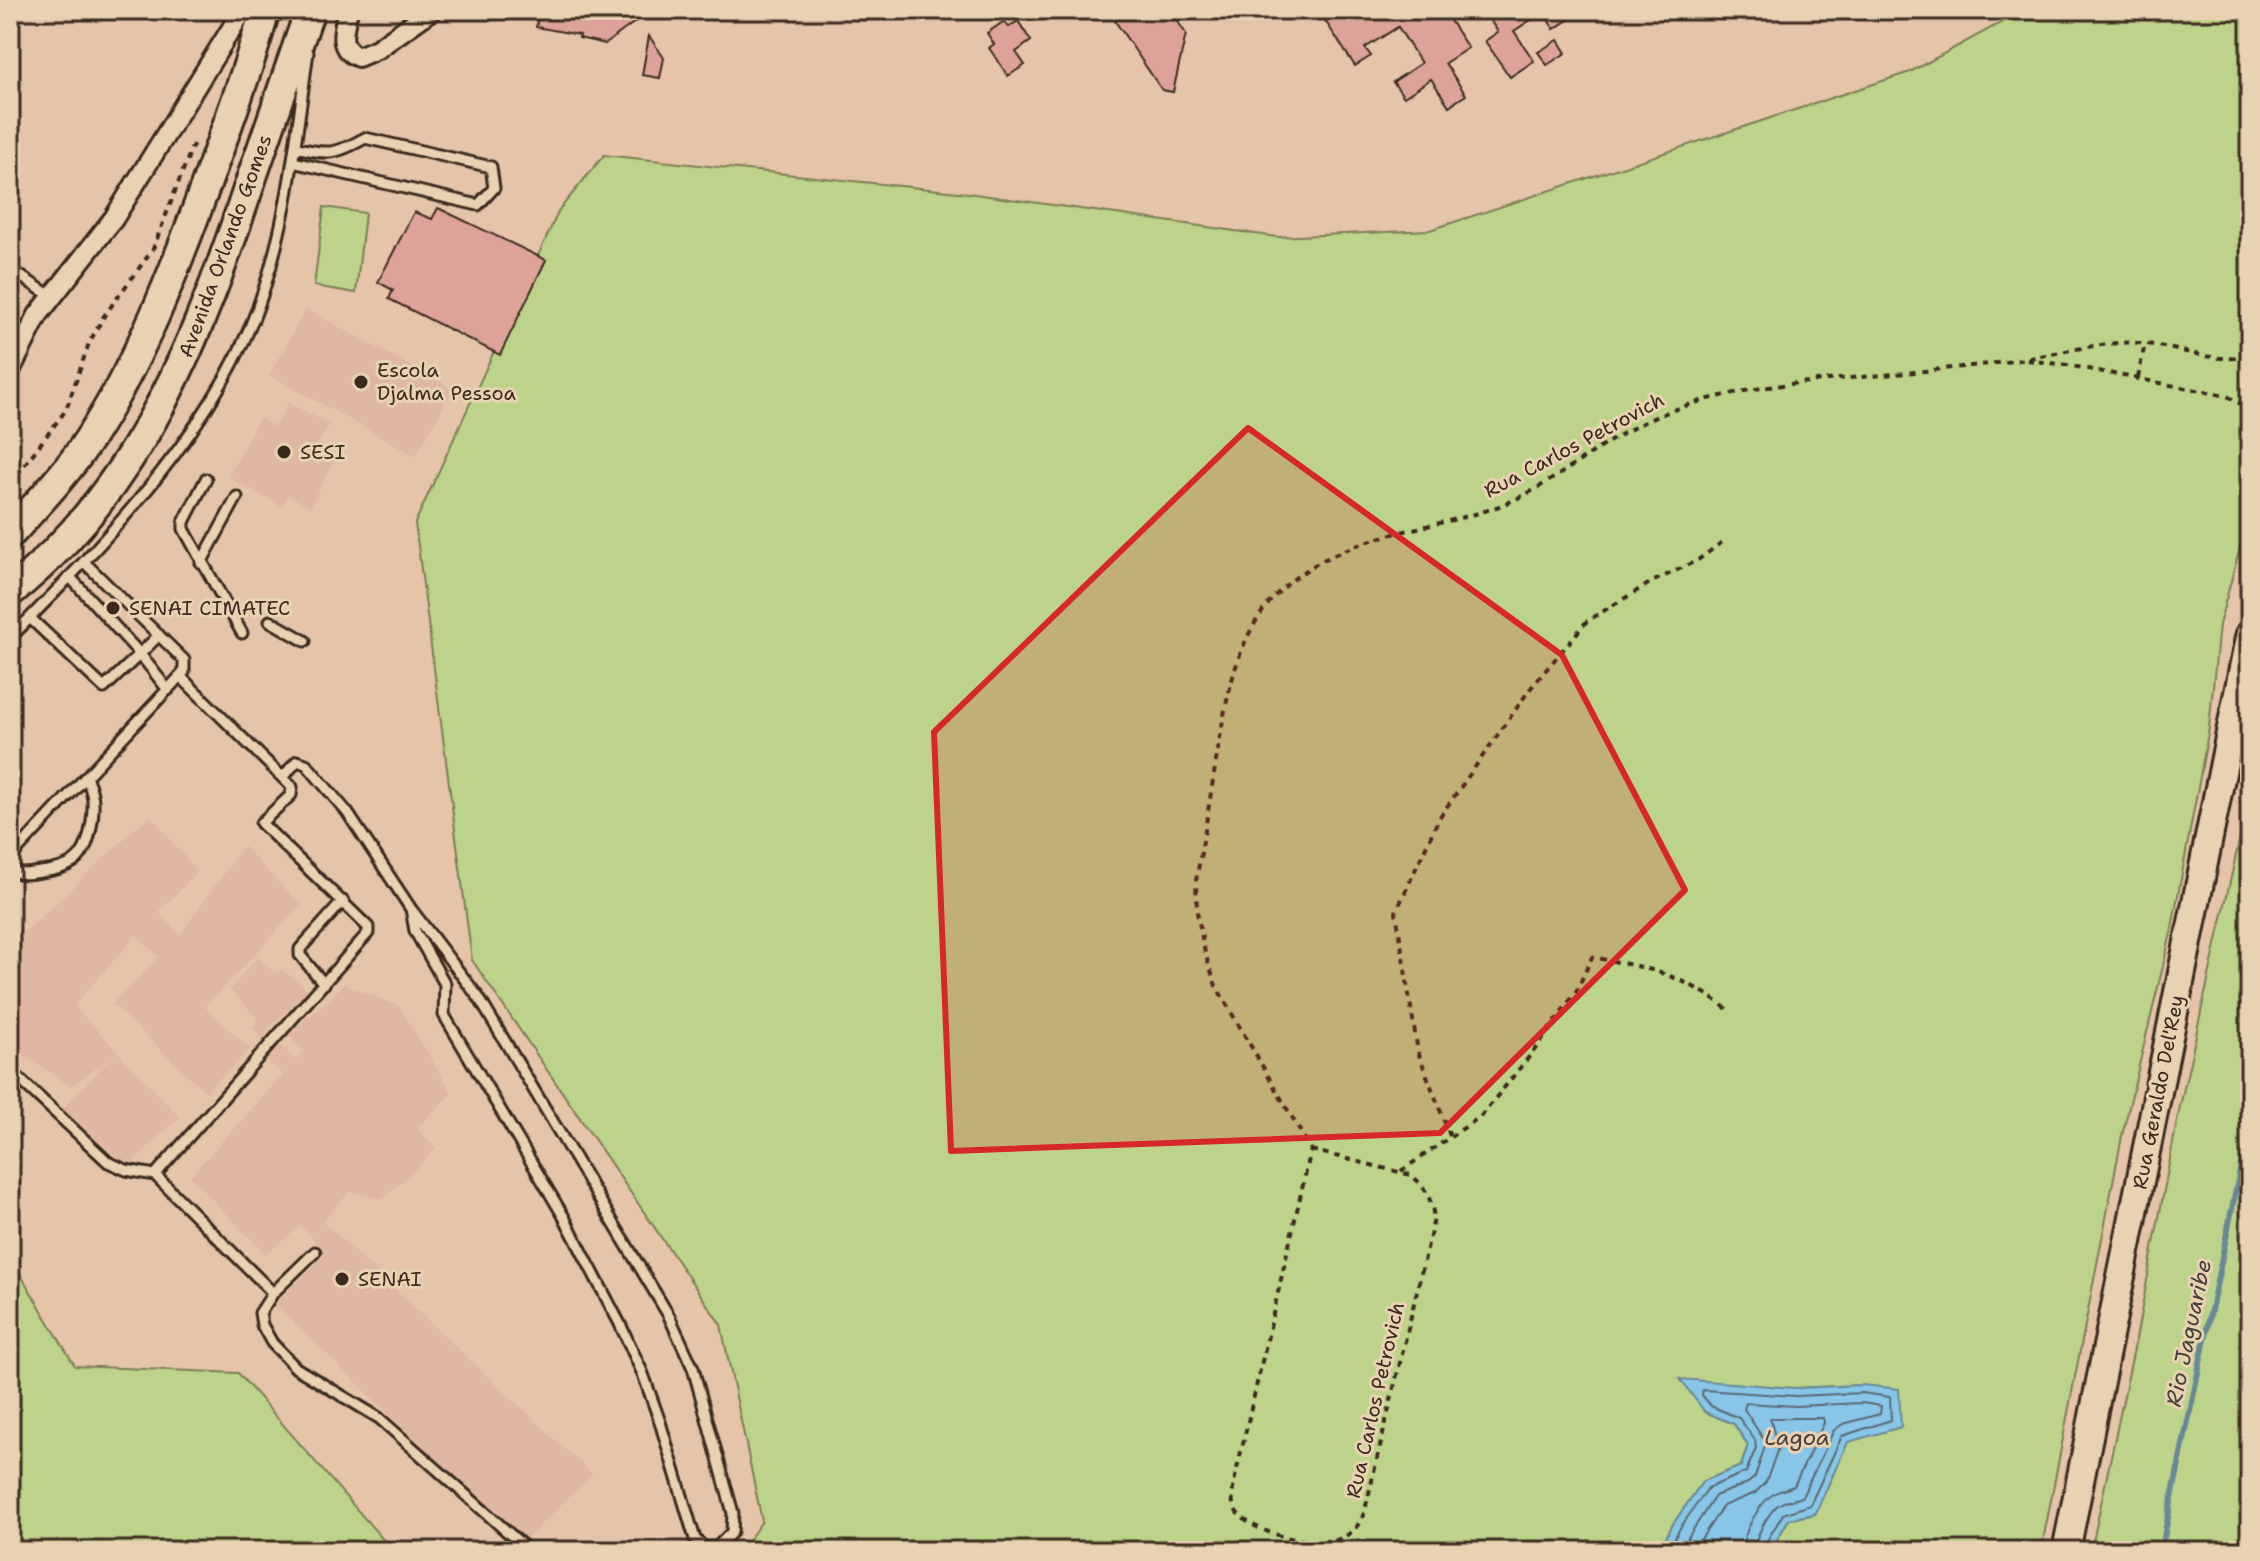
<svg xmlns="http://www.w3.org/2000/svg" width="2260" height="1561" viewBox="0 0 2260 1561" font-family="'Shantell Sans',sans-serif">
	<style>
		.built { fill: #e0b7a2 }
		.green { fill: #bcd389; stroke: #7c7e54; stroke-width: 2 }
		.water { fill: #88c6e8; stroke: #698897; stroke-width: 2 }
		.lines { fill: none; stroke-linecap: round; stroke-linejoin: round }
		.shore { stroke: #5a686f; stroke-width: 2 }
		.stream { stroke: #698897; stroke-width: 6 }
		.building { fill: #dda39a; stroke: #3b2a1e; stroke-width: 2 }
		.lane-casing { stroke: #3b2a1e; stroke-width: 15 }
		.street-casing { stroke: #3b2a1e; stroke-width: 24 }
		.secondary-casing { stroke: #3b2a1e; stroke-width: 32 }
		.primary-casing { stroke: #3b2a1e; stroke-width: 34 }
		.path { stroke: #3b2a1e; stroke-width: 4; stroke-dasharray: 6 6; stroke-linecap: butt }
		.lane { stroke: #e8d2b1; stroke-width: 9 }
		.street { stroke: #e8d2b1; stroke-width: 18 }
		.secondary { stroke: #e8d2b1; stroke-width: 26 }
		.primary { stroke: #e8d2b1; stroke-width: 28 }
		.marked { fill: #d62828; fill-opacity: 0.2; stroke: #d62828; stroke-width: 6; stroke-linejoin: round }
		.poi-dot { fill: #3b2a1e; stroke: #e8d2b1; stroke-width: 3 }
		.labels { text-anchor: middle; stroke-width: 6; stroke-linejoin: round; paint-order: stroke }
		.street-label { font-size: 20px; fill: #3b2a1e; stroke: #e8d2b1 }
		.poi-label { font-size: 20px; fill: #3b2a1e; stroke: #e8d2b1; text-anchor: start }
		.water-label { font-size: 22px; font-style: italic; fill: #47413c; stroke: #e8d2b1 }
	</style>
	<rect width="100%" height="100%" fill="#e5c4aa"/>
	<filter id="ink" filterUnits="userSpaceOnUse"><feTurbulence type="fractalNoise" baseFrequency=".0125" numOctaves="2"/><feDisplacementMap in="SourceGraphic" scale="16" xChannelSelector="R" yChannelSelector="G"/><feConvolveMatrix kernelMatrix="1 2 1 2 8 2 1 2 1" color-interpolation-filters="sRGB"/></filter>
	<g filter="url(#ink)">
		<path class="built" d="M 306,309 L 453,389 L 416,456 L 269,375 Z
			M 288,403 L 329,424 L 317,446 L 336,457 L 310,507 L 288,495 L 282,506 L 228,477 L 259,418 L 275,427 Z
			M 150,815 L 197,872 L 159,912 L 180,935 L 243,846 L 301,905 L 205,1007 L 250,1049 L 206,1092 L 112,1004 L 159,957 L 136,935 L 74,1006 L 180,1117 L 127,1167 L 62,1109 L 111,1057 L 71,1086 L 20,1053 L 10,1043 L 10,946 Z
			M 258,957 L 274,972 L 283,970 L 309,991 L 265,1031 L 296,1060 L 305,1051 L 287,1035 L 329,1000 L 343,984 L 399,1006 L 452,1093 L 417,1128 L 436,1149 L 383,1199 L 350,1192 L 322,1221 L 592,1474 L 522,1543 L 275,1304 L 325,1255 L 313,1239 L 301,1226 L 265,1254 L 190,1176 L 283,1075 L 259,1053 L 266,1043 L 252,1028 L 258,1019 L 230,989 Z"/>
		<path class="green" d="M 2020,10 L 2250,10 L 2250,511 L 2219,625 L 2209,728 L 2171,933 L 2122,1136 L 2041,1551 L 1770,1551 L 1789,1519 L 1815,1514 L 1848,1441 L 1900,1427 L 1862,1385 L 1796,1388 L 1705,1412 L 1734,1424 L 1748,1445 L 1741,1466 L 1703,1481 L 1673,1524 L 1659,1551 L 741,1551 L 762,1521 L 721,1325 L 472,960 L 415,523 L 559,210 L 604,155 L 968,193 L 1277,237 L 1430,230 L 1910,72 L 2015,15 Z
			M 324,207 L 365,213 L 356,293 L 314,286 Z
			M 2250,792 L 2250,1503 L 2247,1518 L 2250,1519 L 2250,1551 L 2091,1551 L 2136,1339 L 2179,1111 Z
			M 10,1257 L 75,1366 L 238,1373 L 393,1551 L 10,1551 Z"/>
		<path class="water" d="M 1680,1379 L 1796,1388 L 1862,1385 L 1899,1389 L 1901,1427 L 1848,1442 L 1815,1514 L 1789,1519 L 1770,1551 L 1659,1551 L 1673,1524 L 1703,1481 L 1741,1466 L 1748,1445 L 1734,1424 L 1705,1412 Z"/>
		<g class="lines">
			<path class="shore" d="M 1668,1551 L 1680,1528 L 1708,1488 L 1746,1472 L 1756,1448 L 1755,1440 L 1739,1418 L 1711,1406 L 1702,1395 L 1703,1390 L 1796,1396 L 1862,1393 L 1890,1397 L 1891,1420 L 1842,1436 L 1810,1505 L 1783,1514 L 1765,1544 L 1764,1551
				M 1679,1551 L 1715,1496 L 1748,1483 L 1755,1477 L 1766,1443 L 1744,1409 L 1746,1403 L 1796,1406 L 1862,1403 L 1881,1406 L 1880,1414 L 1843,1424 L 1834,1430 L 1802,1497 C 1795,1500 1785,1500 1778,1505 C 1767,1514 1755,1538 1754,1551
				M 1693,1551 L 1723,1506 L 1755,1493 L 1766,1482 L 1778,1448 L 1770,1418 L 1823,1418 L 1824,1423 L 1794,1486 C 1788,1489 1780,1490 1775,1493 C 1759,1502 1743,1533 1742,1551"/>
			<path class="stream" d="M 2161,1551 L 2250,1122"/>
		</g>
		<path class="building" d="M 540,10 L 651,10 L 605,44 L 579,38 L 580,35 L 536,27 Z
			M 1131,10 L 1170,10 L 1186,34 L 1173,92 L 1162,90 L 1115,21 Z
			M 1318,10 L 1443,10 L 1468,48 L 1445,63 L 1466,95 L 1449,106 L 1431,79 L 1404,97 L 1393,82 L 1421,63 L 1398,27 L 1365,48 L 1371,56 L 1355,66 Z
			M 1483,10 L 1583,10 L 1554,29 L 1543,12 L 1514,31 L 1534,61 L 1510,77 L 1485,41 L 1498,32 Z
			M 1018,21 L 1031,41 L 1016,52 L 1025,65 L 1008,76 L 989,48 L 994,44 L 987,33 L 1003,22 L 1009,27 Z
			M 649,36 L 664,58 L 660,78 L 642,75 Z
			M 1558,40 L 1566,53 L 1547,65 L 1538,52 Z
			M 438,208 L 546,260 L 500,355 L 389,299 L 393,290 L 378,282 L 414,212 L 432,219 Z"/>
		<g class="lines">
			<defs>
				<path id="lane" d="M 293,162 L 478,205 L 494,188 L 491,167 L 365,138 C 335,155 328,155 295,147
					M 10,269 L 52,297
					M 206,479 L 184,522 L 184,529 L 242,633
					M 201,563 L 237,497
					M 70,577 L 140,654 L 159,635
					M 30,618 L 104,688 L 140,654 L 168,690
					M 270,621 L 305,641
					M 10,638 C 106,541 225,419 265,286 C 289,210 297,130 308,52
					M 283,777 L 297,761 L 306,764 L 347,812 L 411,909 L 479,998 L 669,1316 L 693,1368 L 733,1513 L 732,1532 L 717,1547 L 705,1548 L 695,1539 L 660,1422 L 643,1374 L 620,1324 L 564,1217 L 444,1015 L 445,984 L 415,931 L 411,909
					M 10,858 L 184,672 L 184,660 L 84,562
					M 10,869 C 21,876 28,874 40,872 C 76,868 87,857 92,821 C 94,804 94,795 87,779
					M 324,984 L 300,955 L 300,949 L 343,901
					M 10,1070 L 108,1162 L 126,1170 L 155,1175 L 368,933 L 368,927 L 261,823 L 291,795 L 292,787 L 181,677
					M 155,1175 L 273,1293 L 315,1252
					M 273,1293 L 260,1313 L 262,1325 L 272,1343 L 296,1368 L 379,1418 L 529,1551"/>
				<path id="street" d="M 348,10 C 344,29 336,48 358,57 L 377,49 L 432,10
					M 10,371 L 38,315 L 114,218 L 243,10"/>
				<path id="secondary" d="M 2066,1551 L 2250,633"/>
				<path id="primary" d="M 10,534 C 34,507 60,481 81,451 C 139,367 176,267 211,171 C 230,118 250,65 265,10
					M 10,592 C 143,486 200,333 252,177 C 271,121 291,66 310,10"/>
			</defs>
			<use href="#lane" class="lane-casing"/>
			<use href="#street" class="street-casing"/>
			<use href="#secondary" class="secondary-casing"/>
			<use href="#primary" class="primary-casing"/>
			<path class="path" d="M 2027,360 L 2067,365 L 2227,396 L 2250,409
				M 2138,378 L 2145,343
				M 10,484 L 66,410 L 89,343 L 104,316 L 153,249 L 194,142
				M 1450,1136 L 1418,1052 L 1396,912 L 1439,818 L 1530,689 L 1587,621 L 1650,583 L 1698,560 L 1725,540
				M 1311,1150 L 1411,1175 C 1426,1187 1432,1200 1434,1219 L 1365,1510 C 1361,1523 1354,1532 1342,1538 C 1318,1549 1244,1533 1234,1507 C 1231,1499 1233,1491 1234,1482 L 1311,1150 L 1216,986 L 1205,953 L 1197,912 L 1196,881 C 1204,837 1211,793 1218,749 C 1235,646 1253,583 1360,544 C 1410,526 1465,522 1514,500 C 1564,477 1606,437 1658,416 C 1745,380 1841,381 1933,370 C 1962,367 1991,364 2020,360 C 2053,354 2085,346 2118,343 C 2163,339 2206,366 2250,356
				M 1401,1171 L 1481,1116 L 1533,1052 L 1576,992 L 1592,957 C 1645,967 1683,974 1727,1009"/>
			<use href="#lane" class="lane"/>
			<use href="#street" class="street"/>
			<use href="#secondary" class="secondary"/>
			<use href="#primary" class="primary"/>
		</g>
	</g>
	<path class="marked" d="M 1248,428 L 1562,655 L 1685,890 L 1440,1133 L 951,1151 L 934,732 Z"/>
	<g class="poi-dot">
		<circle cx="361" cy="382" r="8"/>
		<circle cx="284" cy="452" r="8"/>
		<circle cx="113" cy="608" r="8"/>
		<circle cx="342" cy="1279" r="8"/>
	</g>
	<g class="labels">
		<g class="street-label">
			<text transform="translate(225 246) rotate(-70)" y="7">Avenida Orlando Gomes</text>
			<text transform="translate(1574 445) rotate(-28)" y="7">Rua Carlos Petrovich</text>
			<text transform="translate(2158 1092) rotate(-79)" y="7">Rua Geraldo Del'Rey</text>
			<text transform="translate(1375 1400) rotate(-77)" y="7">Rua Carlos Petrovich</text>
		</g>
		<g class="poi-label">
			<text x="377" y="377">Escola<tspan x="377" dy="23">Djalma Pessoa</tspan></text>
			<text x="300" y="459">SESI</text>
			<text x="129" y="615">SENAI CIMATEC</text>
			<text x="358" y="1286">SENAI</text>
		</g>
		<g class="water-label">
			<text transform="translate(2188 1333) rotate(-78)" y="8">Rio Jaguaribe</text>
			<text x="1797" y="1445">Lagoa</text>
		</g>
	</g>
	<rect width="2260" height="1561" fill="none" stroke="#e8d2b1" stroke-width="40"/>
	<rect x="20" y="20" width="2220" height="1521" fill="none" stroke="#3b2a1e" stroke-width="3" filter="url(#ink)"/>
</svg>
